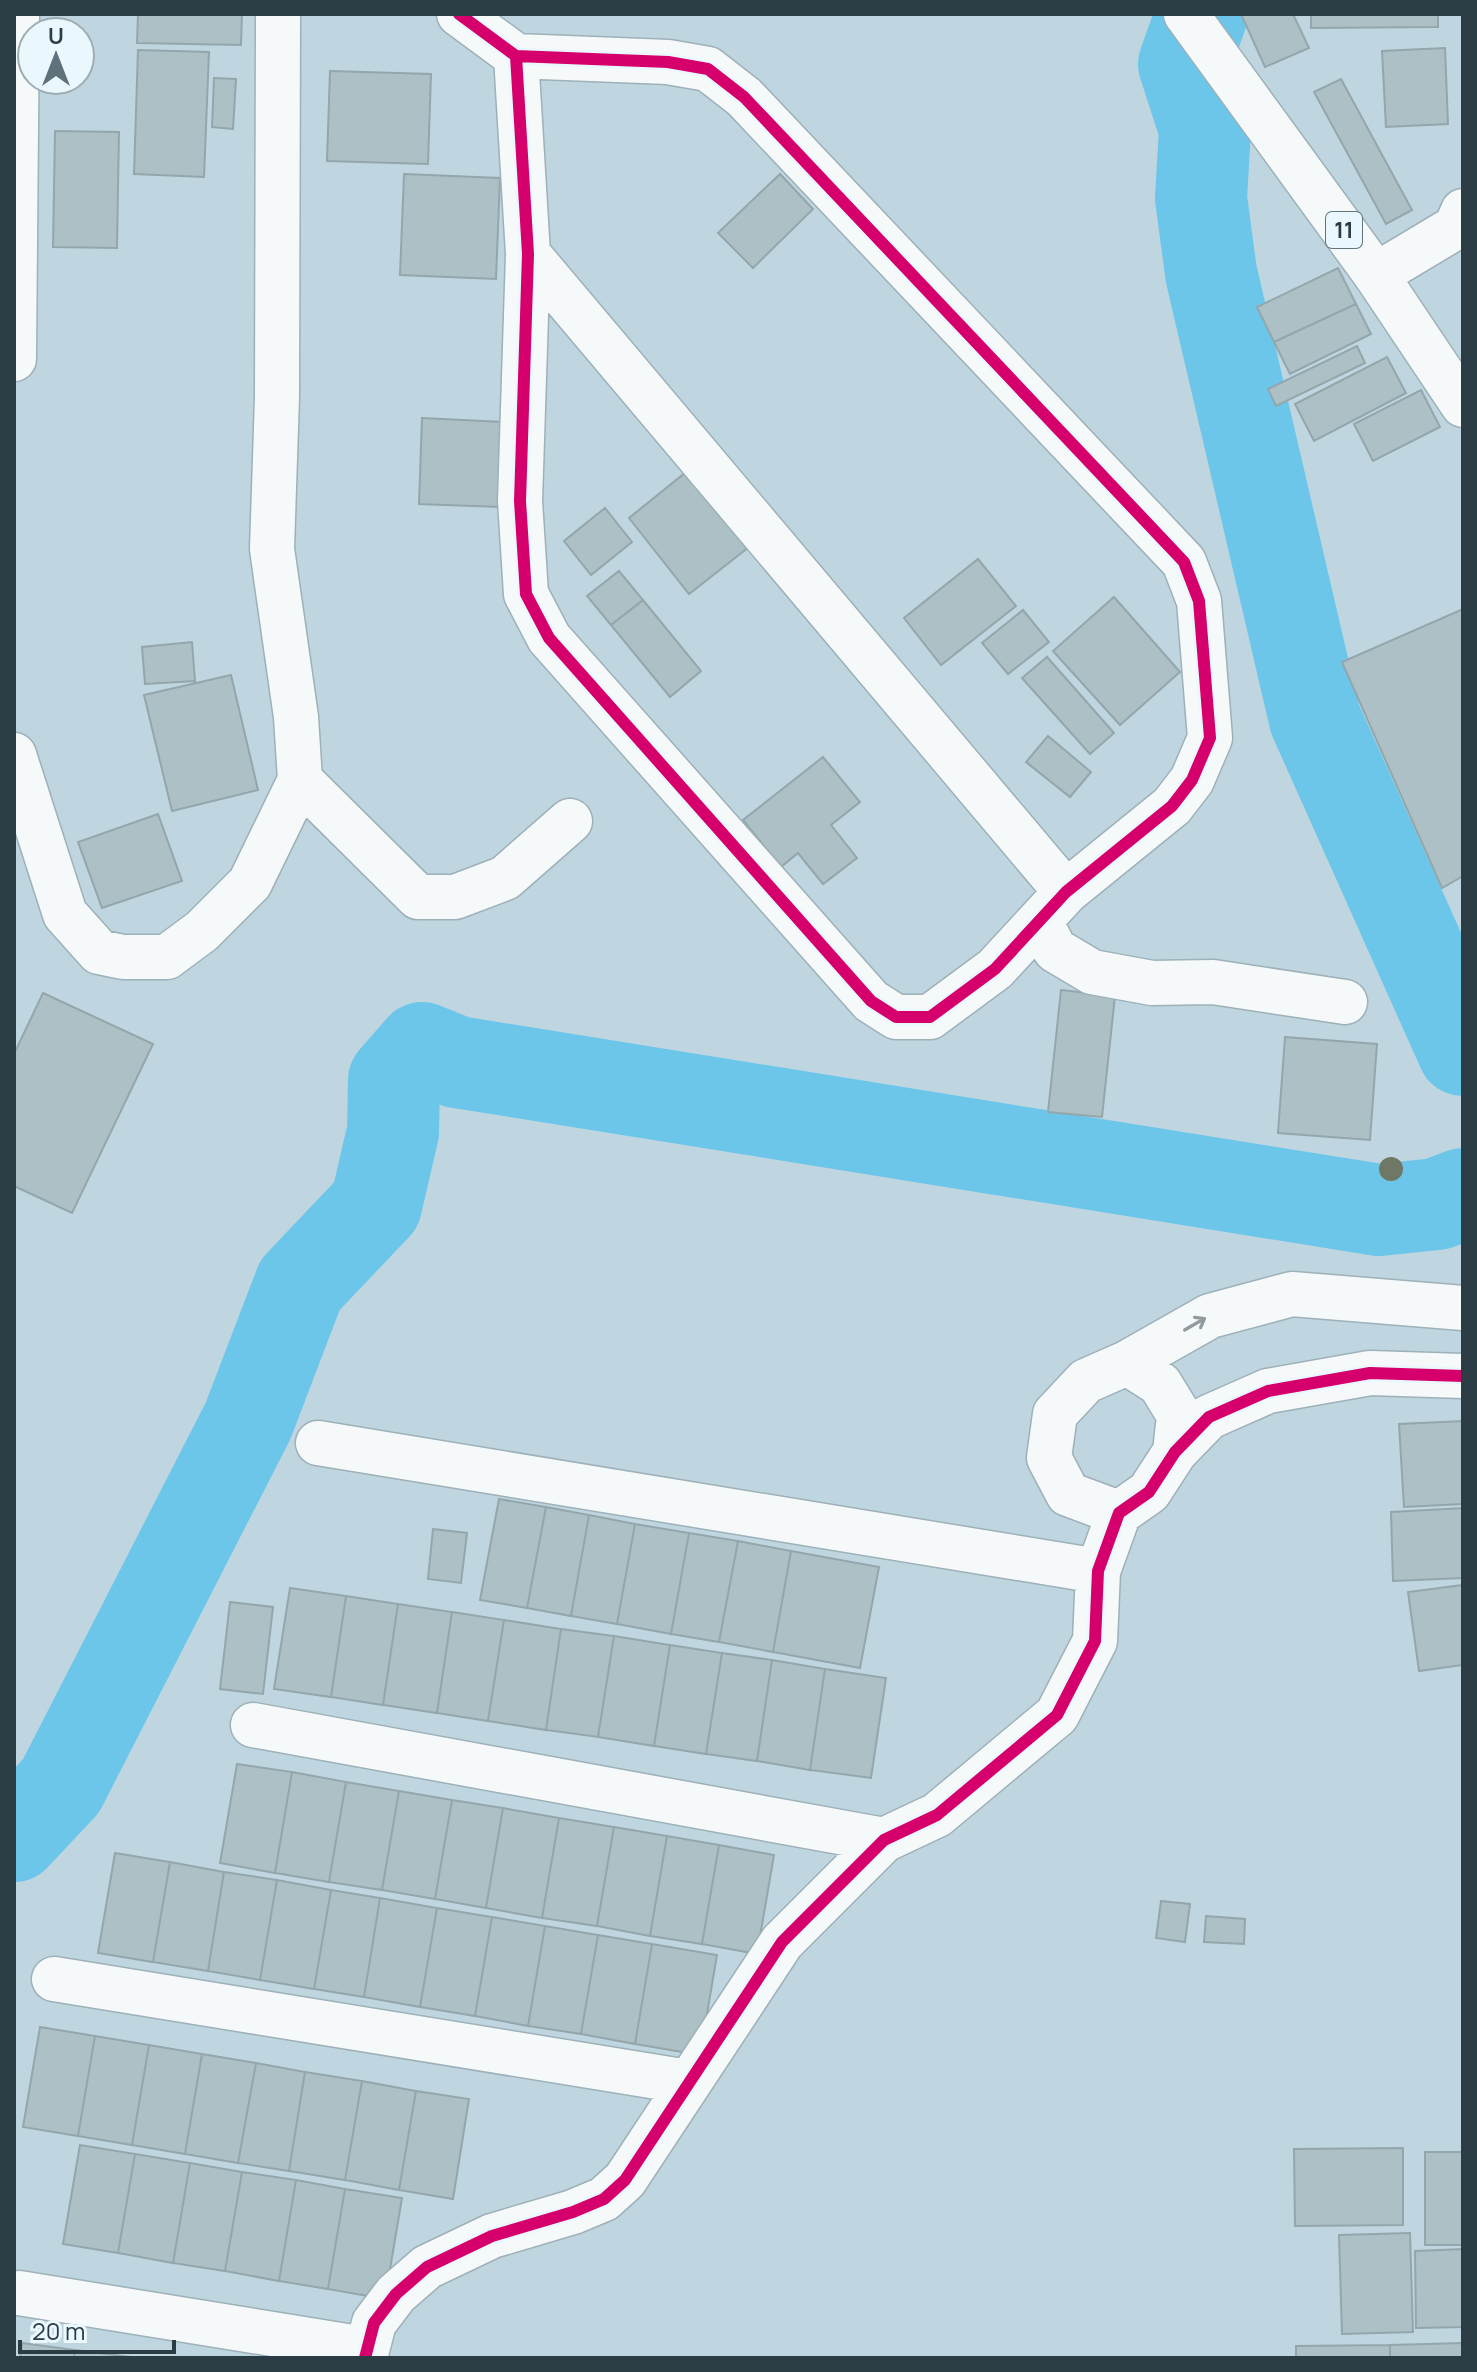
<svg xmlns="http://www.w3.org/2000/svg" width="1477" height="2372" viewBox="0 0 1477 2372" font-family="Manrope,sans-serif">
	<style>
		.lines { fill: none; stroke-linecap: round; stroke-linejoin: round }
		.river { stroke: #6cc6e9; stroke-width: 92 }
		.building { fill: #acc0c6; stroke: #93a6ac; stroke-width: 2 }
		.minor-casing { stroke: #9eb0b8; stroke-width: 47 }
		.highway-casing { stroke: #9eb0b8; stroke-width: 47 }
		.minor { stroke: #f5f9fa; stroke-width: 44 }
		.highway { stroke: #f5f9fa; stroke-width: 44 }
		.cycleway-casing { stroke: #eaf7fd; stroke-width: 17 }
		.cycleway { stroke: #d6006c; stroke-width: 12 }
		.tree { fill: #6f7865 }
		.oneway { stroke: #909a9f }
		.labels { text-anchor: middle; stroke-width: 6; stroke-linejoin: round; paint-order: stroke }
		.shield { fill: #eaf7fd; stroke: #64747c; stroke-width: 2 }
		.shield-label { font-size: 22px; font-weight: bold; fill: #2b3c44 }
	</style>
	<rect width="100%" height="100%" fill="#bfd6e0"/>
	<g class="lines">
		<path class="river" d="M 1202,14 L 1184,64 L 1205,129 L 1201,198 L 1211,273 L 1315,719 L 1463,1050
			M 14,1836 L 61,1786 L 248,1421 L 300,1285 L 376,1205 L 393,1132 L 394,1080 L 422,1048 L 457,1062 L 1379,1210 L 1437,1204 L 1463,1194"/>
	</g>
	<path class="building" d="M 138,14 L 242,14 L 241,45 L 137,43 Z
		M 1241,14 L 1293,14 L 1309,48 L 1265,67 Z
		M 1311,14 L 1438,14 L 1438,27 L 1311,28 Z
		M 1445,48 L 1448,124 L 1386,127 L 1382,51 Z
		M 138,50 L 209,52 L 204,177 L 134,174 Z
		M 330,71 L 431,74 L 428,164 L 327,161 Z
		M 214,78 L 236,79 L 233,129 L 212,127 Z
		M 1341,79 L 1412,210 L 1386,224 L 1314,92 Z
		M 55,131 L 119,132 L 117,248 L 53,247 Z
		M 404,174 L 500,178 L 496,279 L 400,275 Z
		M 780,174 L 813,209 L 753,268 L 718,233 Z
		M 1338,268 L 1356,304 L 1274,342 L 1257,307 Z
		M 1356,304 L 1371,334 L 1290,374 L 1274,342 Z
		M 1357,346 L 1365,363 L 1276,406 L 1268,389 Z
		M 1387,357 L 1406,393 L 1314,441 L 1295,404 Z
		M 1421,390 L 1440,427 L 1373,461 L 1354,424 Z
		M 422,418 L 503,422 L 499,507 L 419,504 Z
		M 701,460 L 763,536 L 689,594 L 629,518 Z
		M 605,508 L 632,542 L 591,575 L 564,541 Z
		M 978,559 L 1016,606 L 941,665 L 904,618 Z
		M 619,571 L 643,600 L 611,625 L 587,596 Z
		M 1114,597 L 1180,672 L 1120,725 L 1053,651 Z
		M 643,600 L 701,671 L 670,697 L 611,625 Z
		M 1463,609 L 1463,876 L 1442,888 L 1342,662 Z
		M 1023,610 L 1049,642 L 1008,674 L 982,643 Z
		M 192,642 L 195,681 L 145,684 L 142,647 Z
		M 1047,657 L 1114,733 L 1090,754 L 1022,678 Z
		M 231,675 L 258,790 L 172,811 L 144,695 Z
		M 1048,736 L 1091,772 L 1070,797 L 1026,762 Z
		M 823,757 L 860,802 L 831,825 L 857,858 L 823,884 L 798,853 L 781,867 L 743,820 Z
		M 158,814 L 182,881 L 102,908 L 78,842 Z
		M 1061,990 L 1115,996 L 1102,1117 L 1048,1112 Z
		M 43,993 L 153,1044 L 72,1213 L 14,1186 L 14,1054 Z
		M 1285,1037 L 1377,1044 L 1370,1140 L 1278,1133 Z
		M 1463,1421 L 1463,1504 L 1404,1507 L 1399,1424 Z
		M 499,1499 L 546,1507 L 527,1608 L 480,1600 Z
		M 546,1507 L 589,1515 L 571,1616 L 527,1608 Z
		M 1463,1508 L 1463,1578 L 1393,1581 L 1391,1512 Z
		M 589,1515 L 635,1524 L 617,1624 L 571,1616 Z
		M 635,1524 L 689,1533 L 671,1634 L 617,1624 Z
		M 433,1529 L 467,1533 L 461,1583 L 428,1579 Z
		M 689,1533 L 738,1541 L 719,1642 L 671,1634 Z
		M 738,1541 L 791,1551 L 773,1652 L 719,1642 Z
		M 791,1551 L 879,1567 L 860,1668 L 773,1652 Z
		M 1463,1585 L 1463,1665 L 1419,1671 L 1408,1592 Z
		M 290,1588 L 346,1596 L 331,1697 L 274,1689 Z
		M 346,1596 L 398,1604 L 383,1705 L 331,1697 Z
		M 230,1602 L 273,1607 L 263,1694 L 220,1689 Z
		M 398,1604 L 452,1612 L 437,1713 L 383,1705 Z
		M 452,1612 L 504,1620 L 488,1721 L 437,1713 Z
		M 504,1620 L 561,1629 L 546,1730 L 488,1721 Z
		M 561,1629 L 614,1636 L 598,1737 L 546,1730 Z
		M 614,1636 L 670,1645 L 654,1746 L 598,1737 Z
		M 670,1645 L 722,1653 L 706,1754 L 654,1746 Z
		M 722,1653 L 772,1660 L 757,1761 L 706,1754 Z
		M 772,1660 L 825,1669 L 810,1770 L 757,1761 Z
		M 825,1669 L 886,1678 L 871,1778 L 810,1770 Z
		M 237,1764 L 292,1772 L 275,1873 L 220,1863 Z
		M 292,1772 L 346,1782 L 329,1882 L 275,1873 Z
		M 346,1782 L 399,1791 L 382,1890 L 329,1882 Z
		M 399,1791 L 452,1800 L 435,1899 L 382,1890 Z
		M 452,1800 L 503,1808 L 486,1908 L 435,1899 Z
		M 503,1808 L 559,1818 L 542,1918 L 486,1908 Z
		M 559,1818 L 614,1827 L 597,1926 L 542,1918 Z
		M 614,1827 L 667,1836 L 650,1936 L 597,1926 Z
		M 667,1836 L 719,1845 L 702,1944 L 650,1936 Z
		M 719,1845 L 774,1855 L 757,1954 L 702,1944 Z
		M 115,1853 L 170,1862 L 153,1962 L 98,1953 Z
		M 170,1862 L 224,1872 L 208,1971 L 153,1962 Z
		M 224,1872 L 277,1880 L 260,1980 L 208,1971 Z
		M 277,1880 L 331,1890 L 314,1989 L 260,1980 Z
		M 331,1890 L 380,1898 L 364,1997 L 314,1989 Z
		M 380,1898 L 437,1908 L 420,2007 L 364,1997 Z
		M 1161,1901 L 1190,1904 L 1185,1942 L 1156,1938 Z
		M 437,1908 L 492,1917 L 475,2016 L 420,2007 Z
		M 1206,1916 L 1245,1919 L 1244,1944 L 1204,1942 Z
		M 492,1917 L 545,1926 L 528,2026 L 475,2016 Z
		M 545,1926 L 598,1935 L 581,2034 L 528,2026 Z
		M 598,1935 L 652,1944 L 635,2044 L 581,2034 Z
		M 652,1944 L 717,1955 L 700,2055 L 635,2044 Z
		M 40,2027 L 95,2036 L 78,2136 L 23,2127 Z
		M 95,2036 L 149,2045 L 132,2145 L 78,2136 Z
		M 149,2045 L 202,2054 L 185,2154 L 132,2145 Z
		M 202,2054 L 256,2063 L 238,2163 L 185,2154 Z
		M 256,2063 L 305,2072 L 289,2171 L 238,2163 Z
		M 305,2072 L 362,2081 L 345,2180 L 289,2171 Z
		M 362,2081 L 416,2091 L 399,2190 L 345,2180 Z
		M 416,2091 L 469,2099 L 453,2199 L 399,2190 Z
		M 80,2145 L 135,2154 L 118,2253 L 63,2244 Z
		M 1403,2148 L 1403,2225 L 1295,2226 L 1294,2149 Z
		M 1425,2152 L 1463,2152 L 1463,2245 L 1425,2245 Z
		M 135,2154 L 190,2163 L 173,2263 L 118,2253 Z
		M 190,2163 L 242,2172 L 225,2271 L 173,2263 Z
		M 242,2172 L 296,2180 L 279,2281 L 225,2271 Z
		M 296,2180 L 345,2189 L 328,2289 L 279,2281 Z
		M 345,2189 L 402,2198 L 385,2299 L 328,2289 Z
		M 1410,2233 L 1413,2332 L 1342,2334 L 1339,2235 Z
		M 1463,2249 L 1463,2327 L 1416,2328 L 1415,2251 Z
		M 22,2343 L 75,2350 L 74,2358 L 20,2358 Z
		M 1463,2343 L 1463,2358 L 1390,2358 L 1390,2345 Z
		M 1390,2345 L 1390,2358 L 1296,2358 L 1296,2346 Z
		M 75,2350 L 130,2357 L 130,2358 L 74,2358 Z"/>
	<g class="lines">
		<defs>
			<path id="minor" d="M 459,14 L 516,56 L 528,254 L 520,501 L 526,594 L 549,638 L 871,1001 L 896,1017 L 930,1017 L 995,969 L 1066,892 L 1172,806 L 1192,780 L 1210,738 L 1199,601 L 1184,562 L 744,97 L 708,69 L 668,62 L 516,56
				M 528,254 L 1066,892
				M 1376,275 L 1456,227 L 1463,211
				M 14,359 L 17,14
				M 14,755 L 65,914 L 99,952 L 123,957 L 167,957 L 202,931 L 250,883 L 300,780 L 296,717 L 272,549 L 277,397 L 278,14
				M 300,780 L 418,897 L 455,897 L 505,878 L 570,821
				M 1040,921 L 1055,950 L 1092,972 L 1152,983 L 1213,982 L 1345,1002
				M 1127,1363 L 1160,1384 L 1179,1415 L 1175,1452
				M 318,1443 L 1098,1571
				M 1119,1513 L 1068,1494 L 1049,1458 L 1055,1414 L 1086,1381 L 1127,1363 L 1210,1316 L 1292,1294 L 1463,1308
				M 253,1725 L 884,1840
				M 54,1979 L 688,2082
				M 19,2293 L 365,2349
				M 365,2358 L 374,2323 L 396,2294 L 427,2267 L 492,2236 L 573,2212 L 604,2199 L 625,2180 L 782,1942 L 884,1840 L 937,1815 L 1057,1715 L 1095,1641 L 1098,1571 L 1119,1513 L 1149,1492 L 1175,1452 L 1209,1417 L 1268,1391 L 1370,1373 L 1463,1376"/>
			<path id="highway" d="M 1186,14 L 1376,275 L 1463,405"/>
		</defs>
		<use href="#minor" class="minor-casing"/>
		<use href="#highway" class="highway-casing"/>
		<use href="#minor" class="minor"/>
		<use href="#highway" class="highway"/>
		<defs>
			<path id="cycleway" d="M 459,14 L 516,56 L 528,254 L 520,501 L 526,594 L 549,638 L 871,1001 L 896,1017 L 930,1017 L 995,969 L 1066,892 L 1172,806 L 1192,780 L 1210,738 L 1199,601 L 1184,562 L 744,97 L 708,69 L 668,62 L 516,56
				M 365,2358 L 374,2323 L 396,2294 L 427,2267 L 492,2236 L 573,2212 L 604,2199 L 625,2180 L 782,1942 L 884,1840 L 937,1815 L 1057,1715 L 1095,1641 L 1098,1571 L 1119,1513 L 1149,1492 L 1175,1452 L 1209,1417 L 1268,1391 L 1370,1373 L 1463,1376"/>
		</defs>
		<use href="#cycleway" class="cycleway-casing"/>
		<use href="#cycleway" class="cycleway"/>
	</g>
	<circle class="tree" cx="1391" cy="1169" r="12"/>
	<defs><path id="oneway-shaft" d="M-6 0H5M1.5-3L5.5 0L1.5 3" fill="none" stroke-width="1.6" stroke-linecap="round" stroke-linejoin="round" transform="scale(2)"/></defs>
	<use class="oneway" href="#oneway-shaft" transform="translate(1195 1324) rotate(-30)"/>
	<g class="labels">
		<rect class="shield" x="1326" y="212" width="36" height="36" rx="6"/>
		<g class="shield-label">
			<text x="1344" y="238">11</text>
		</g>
	</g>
	<rect width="1477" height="2372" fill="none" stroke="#2b3c44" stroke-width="32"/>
	<g transform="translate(56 56)"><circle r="38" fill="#eaf7fd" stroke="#9eacb3" stroke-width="2"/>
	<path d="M0-6L14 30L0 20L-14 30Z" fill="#5f727b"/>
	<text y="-12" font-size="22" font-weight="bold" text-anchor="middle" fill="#2b3c44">U</text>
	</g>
	<path d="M20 2340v12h154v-12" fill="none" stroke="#2b3c44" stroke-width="4"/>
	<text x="32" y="2340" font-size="24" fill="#2b3c44" stroke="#eaf7fd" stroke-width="6" paint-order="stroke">20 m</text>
</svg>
